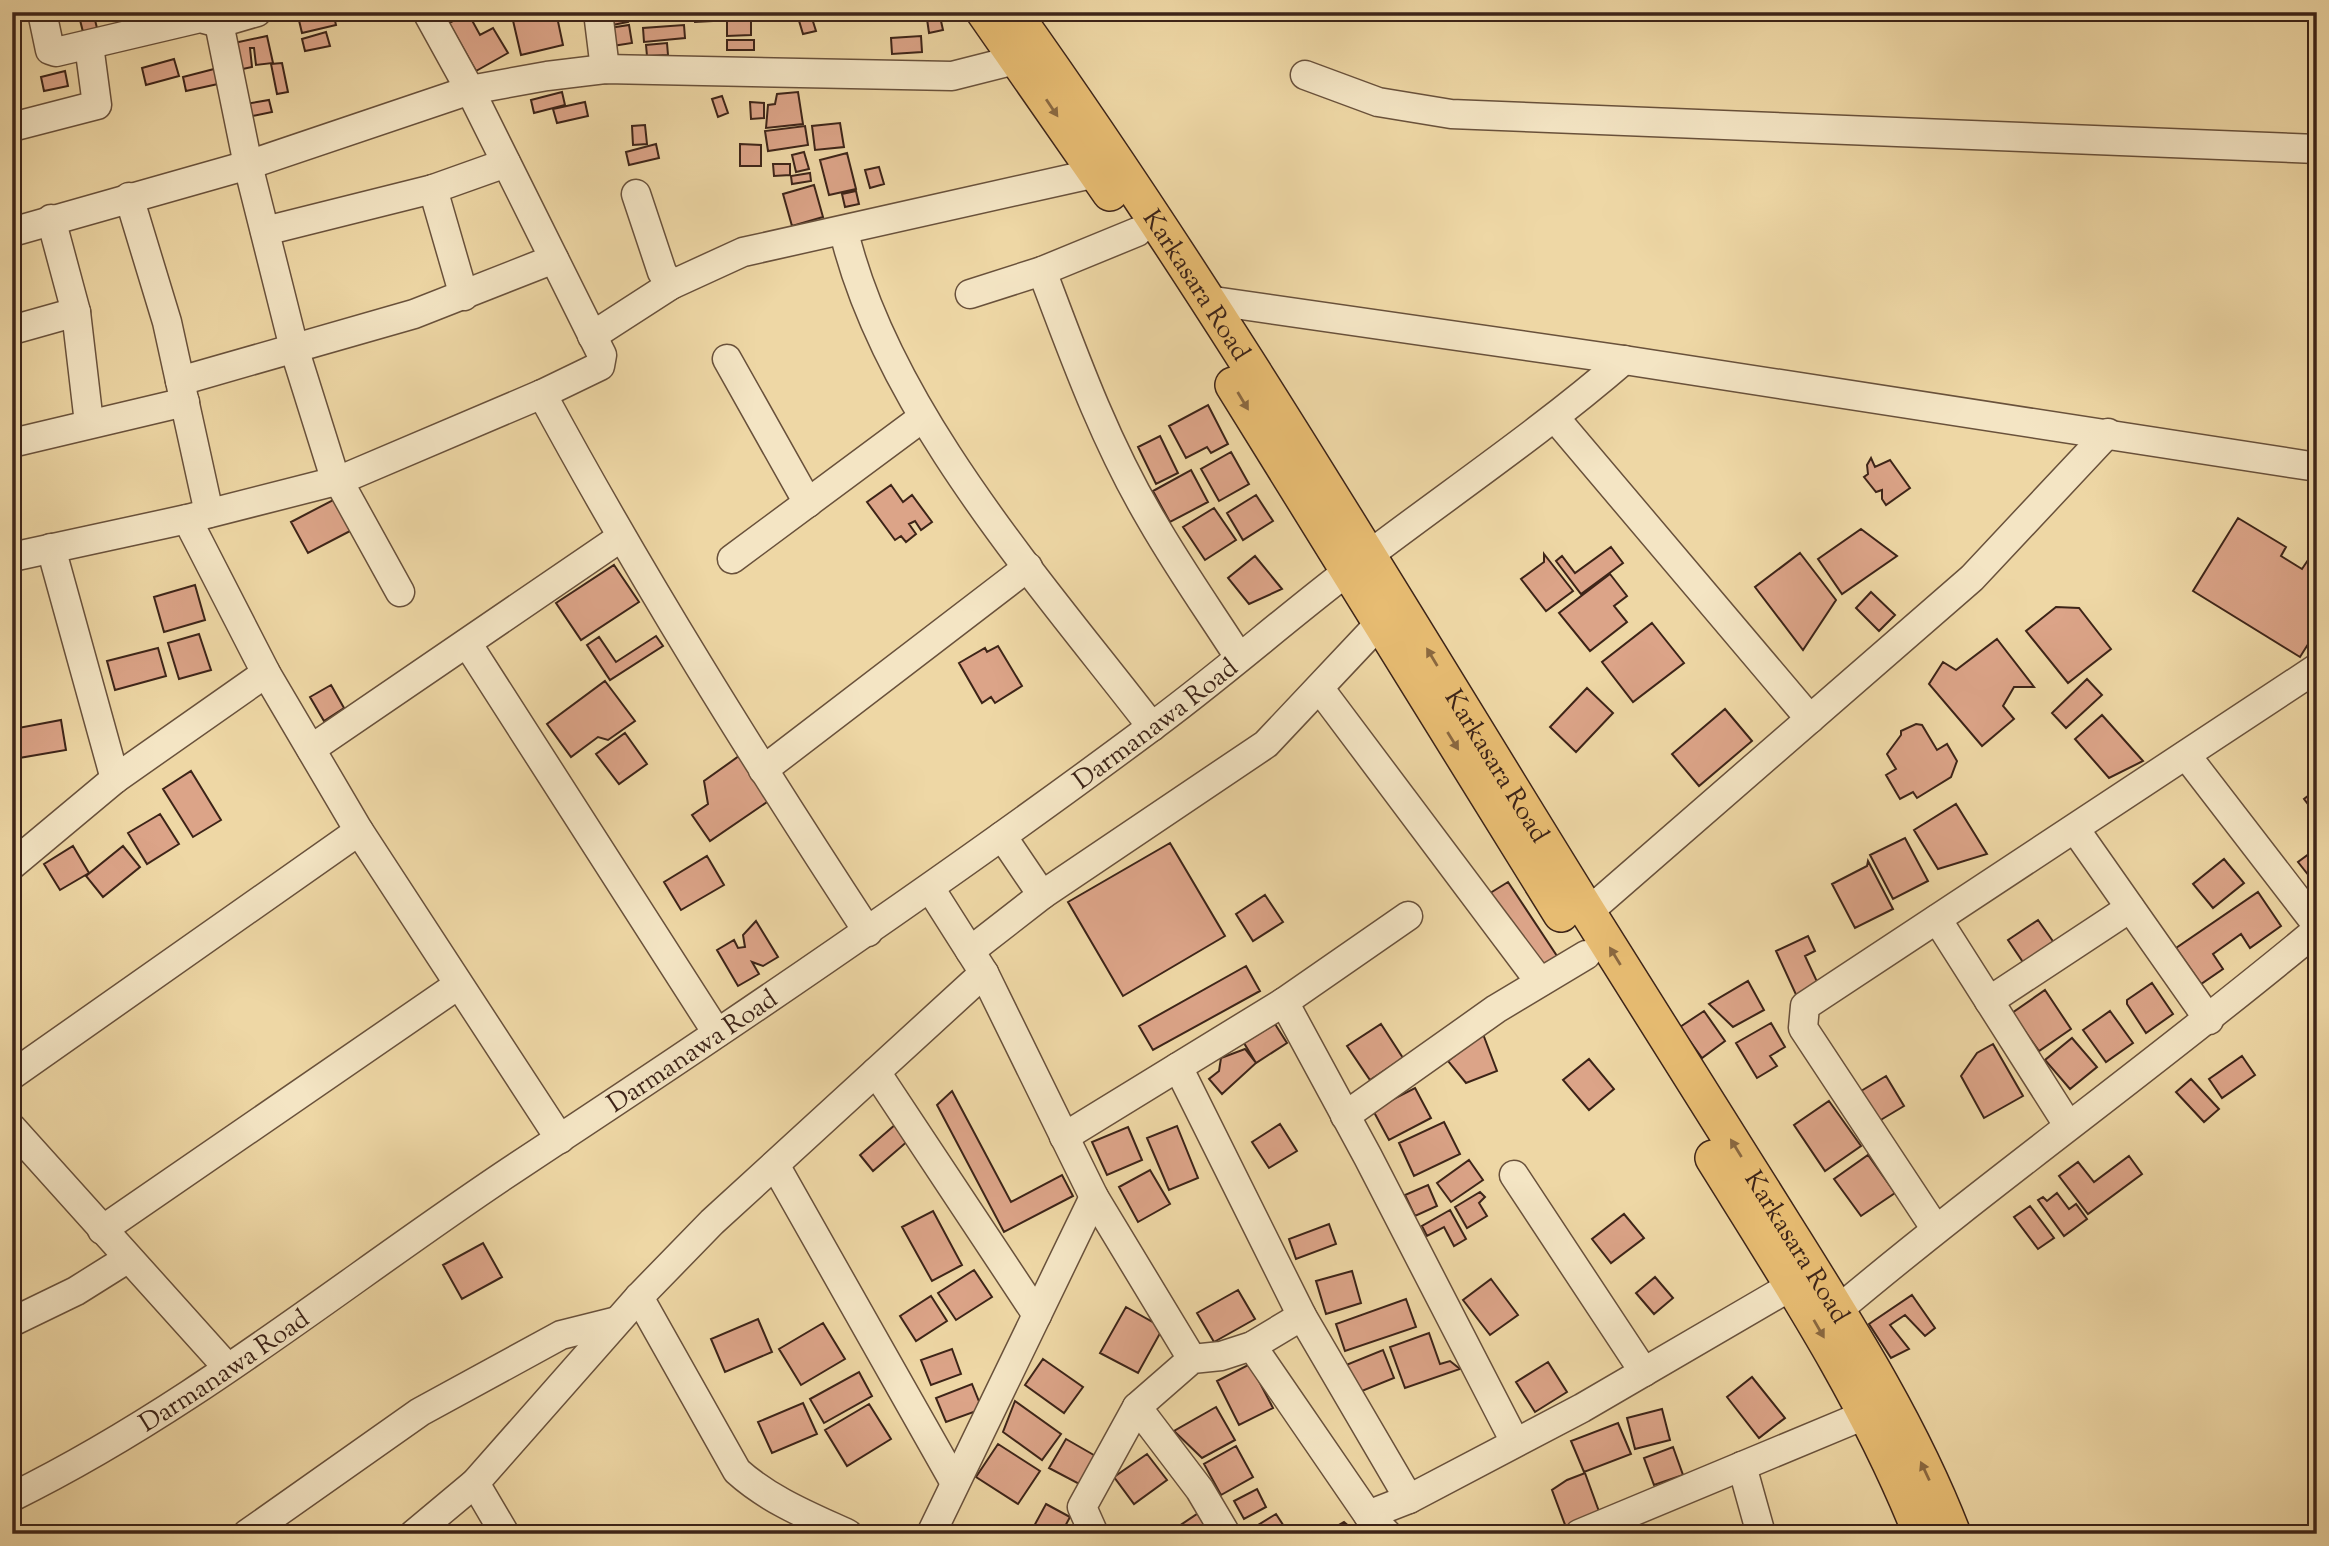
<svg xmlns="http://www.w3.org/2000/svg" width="2329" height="1546" viewBox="0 0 2329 1546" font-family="'Sorts Mill Goudy',serif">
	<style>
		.building { fill: #dca488; stroke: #3d2418; stroke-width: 2 }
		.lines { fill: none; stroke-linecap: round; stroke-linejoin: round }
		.minor-casing { stroke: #69513b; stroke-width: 31 }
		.major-casing { stroke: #3d2418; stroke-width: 38 }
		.minor { stroke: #f4e5c4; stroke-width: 28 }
		.major { stroke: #e7bc72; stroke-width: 35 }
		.oneway { fill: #8a6840 }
		.labels { text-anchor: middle; stroke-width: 5; stroke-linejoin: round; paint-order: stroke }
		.street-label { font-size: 26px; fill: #3d2418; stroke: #f4e5c4 }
	</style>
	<rect width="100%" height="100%" fill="#eed7a5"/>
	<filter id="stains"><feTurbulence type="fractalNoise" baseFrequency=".00286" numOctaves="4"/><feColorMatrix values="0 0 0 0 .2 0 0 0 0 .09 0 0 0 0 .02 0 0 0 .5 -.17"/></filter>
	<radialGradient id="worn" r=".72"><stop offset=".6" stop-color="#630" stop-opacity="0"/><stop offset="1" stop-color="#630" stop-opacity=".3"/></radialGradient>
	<path class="building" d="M 78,12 L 93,12 L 98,32 L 84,36 Z
		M 297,12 L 333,12 L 336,25 L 302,33 Z
		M 511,12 L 556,12 L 563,45 L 521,55 Z
		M 599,12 L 626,12 L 628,22 L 602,27 Z
		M 694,12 L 750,12 L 750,19 L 695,22 Z
		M 810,12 L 816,31 L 803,34 L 797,14 Z
		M 926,12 L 939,12 L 943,30 L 929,33 Z
		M 468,13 L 480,35 L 493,28 L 508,53 L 476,71 L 449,23 Z
		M 727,21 L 751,21 L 751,35 L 727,36 Z
		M 629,25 L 632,43 L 606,47 L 603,29 Z
		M 684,25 L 685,38 L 644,42 L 643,28 Z
		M 326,32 L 330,46 L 305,51 L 302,39 Z
		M 267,36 L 273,63 L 256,65 L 254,48 L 250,48 L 252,67 L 238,70 L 234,43 Z
		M 921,36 L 922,52 L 892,54 L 891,38 Z
		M 727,40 L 754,40 L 754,50 L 727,50 Z
		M 667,43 L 668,55 L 647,56 L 646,45 Z
		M 174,59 L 179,76 L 146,85 L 142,68 Z
		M 282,63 L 288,92 L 277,94 L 271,64 Z
		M 214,69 L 218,84 L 186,91 L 183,77 Z
		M 65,71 L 68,86 L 44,91 L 41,77 Z
		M 562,92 L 565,105 L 534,113 L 531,100 Z
		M 798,92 L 803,124 L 766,128 L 768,105 L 775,104 L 777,94 Z
		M 722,96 L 728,113 L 718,117 L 712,99 Z
		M 269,100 L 272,112 L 248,117 L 245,104 Z
		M 585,102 L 588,116 L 557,123 L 553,109 Z
		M 750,102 L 764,103 L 764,118 L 751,119 Z
		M 840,123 L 844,147 L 815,150 L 812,126 Z
		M 645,125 L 647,144 L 633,145 L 632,126 Z
		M 805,126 L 808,145 L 768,151 L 765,131 Z
		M 656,144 L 659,158 L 629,165 L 626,152 Z
		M 740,144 L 761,145 L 761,166 L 740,166 Z
		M 804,152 L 809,169 L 796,172 L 792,155 Z
		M 847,153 L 856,189 L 829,195 L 820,160 Z
		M 773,164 L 790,164 L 790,175 L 774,176 Z
		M 879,167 L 884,184 L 870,188 L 865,170 Z
		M 810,173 L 811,181 L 792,184 L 791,176 Z
		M 814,185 L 823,217 L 792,226 L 783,194 Z
		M 856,191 L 859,204 L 845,207 L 842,194 Z
		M 1208,405 L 1228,444 L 1211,453 L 1207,447 L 1186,458 L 1169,426 Z
		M 1160,436 L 1178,473 L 1156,484 L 1138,447 Z
		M 1231,452 L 1249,484 L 1219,501 L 1201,469 Z
		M 1871,458 L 1875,467 L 1890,460 L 1910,488 L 1886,505 L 1882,499 L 1882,490 L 1876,492 L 1864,477 L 1868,474 L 1867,465 Z
		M 1191,470 L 1208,502 L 1170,522 L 1153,491 Z
		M 891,485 L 903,502 L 912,495 L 932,522 L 921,530 L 915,521 L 909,524 L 916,534 L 906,542 L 901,536 L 895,540 L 867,502 Z
		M 1256,495 L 1273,521 L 1243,540 L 1227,513 Z
		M 337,498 L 354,529 L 308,553 L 291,522 Z
		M 1214,508 L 1236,540 L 1205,560 L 1183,527 Z
		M 2238,518 L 2286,547 L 2281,556 L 2302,569 L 2308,560 L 2317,565 L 2317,630 L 2300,657 L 2193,591 Z
		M 1861,529 L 1897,556 L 1842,594 L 1818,559 Z
		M 1611,547 L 1623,563 L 1581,594 L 1556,561 L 1562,556 L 1575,573 Z
		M 1800,553 L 1836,600 L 1803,650 L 1755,587 Z
		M 1544,554 L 1573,591 L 1546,611 L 1521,579 L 1544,562 Z
		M 1255,556 L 1282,589 L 1249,604 L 1228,578 Z
		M 614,565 L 639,602 L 581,640 L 556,603 Z
		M 1610,574 L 1627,596 L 1614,606 L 1627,622 L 1590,651 L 1559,613 Z
		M 195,585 L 205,620 L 164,632 L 154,597 Z
		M 1871,592 L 1895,615 L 1879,631 L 1856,608 Z
		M 2056,607 L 2079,608 L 2111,649 L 2068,683 L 2026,631 Z
		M 1652,623 L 1684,663 L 1633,702 L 1602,662 Z
		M 199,634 L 211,670 L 179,679 L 168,643 Z
		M 656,636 L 663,646 L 610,680 L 587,645 L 599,637 L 616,662 Z
		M 1997,639 L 2034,687 L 2014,687 L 2003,706 L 2014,719 L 1982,746 L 1929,684 L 1943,662 L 1956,670 Z
		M 998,646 L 1022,686 L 995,703 L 991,697 L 982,703 L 959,663 L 985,648 L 987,652 Z
		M 158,648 L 166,676 L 115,690 L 107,661 Z
		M 2087,679 L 2102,695 L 2066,728 L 2052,713 Z
		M 605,681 L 635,721 L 608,740 L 598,737 L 571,757 L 547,724 Z
		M 331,685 L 344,708 L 324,721 L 310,697 Z
		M 1587,688 L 1613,713 L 1576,752 L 1550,727 Z
		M 1725,709 L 1752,741 L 1699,786 L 1672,754 Z
		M 2102,715 L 2143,761 L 2109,778 L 2075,739 Z
		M 61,720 L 66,750 L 19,758 L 13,729 Z
		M 1916,724 L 1922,725 L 1937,750 L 1947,744 L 1957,761 L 1951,777 L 1917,798 L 1913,792 L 1900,799 L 1886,775 L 1896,769 L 1887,754 L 1901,735 L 1901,731 Z
		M 625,733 L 647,764 L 619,784 L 596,754 Z
		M 739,756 L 770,800 L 710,841 L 692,815 L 708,804 L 704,781 Z
		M 191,771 L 221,820 L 193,837 L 163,789 Z
		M 2317,789 L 2317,816 L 2304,799 Z
		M 1956,804 L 1987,854 L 1938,869 L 1914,830 Z
		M 160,814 L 179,844 L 147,864 L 128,833 Z
		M 1905,838 L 1928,881 L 1893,899 L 1870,855 Z
		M 1170,843 L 1225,936 L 1123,996 L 1068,902 Z
		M 73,846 L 89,873 L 60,890 L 44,864 Z
		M 123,846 L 140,867 L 103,897 L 86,876 Z
		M 2317,848 L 2317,886 L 2298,862 Z
		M 707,856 L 724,885 L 681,910 L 664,882 Z
		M 2224,859 L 2244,883 L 2213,908 L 2193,884 Z
		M 1868,861 L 1893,909 L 1855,928 L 1832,884 L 1867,866 Z
		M 1508,882 L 1557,956 L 1536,970 L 1487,895 Z
		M 2258,892 L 2281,926 L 2250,948 L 2241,934 L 2213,954 L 2223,969 L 2201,984 L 2176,948 Z
		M 1265,895 L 1283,922 L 1253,941 L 1236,914 Z
		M 2038,920 L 2057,947 L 2027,968 L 2008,940 Z
		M 756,921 L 778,957 L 763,966 L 752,962 L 759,974 L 738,986 L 717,950 L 734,940 L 738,948 L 745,947 L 743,935 Z
		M 1808,936 L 1815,951 L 1805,956 L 1820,988 L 1798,999 L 1776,951 Z
		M 1246,966 L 1260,991 L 1153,1050 L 1139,1026 Z
		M 1748,981 L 1764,1010 L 1733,1027 L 1709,1004 Z
		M 2152,983 L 2173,1014 L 2146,1033 L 2127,1004 L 2127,1000 Z
		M 2045,990 L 2071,1029 L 2039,1051 L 2012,1013 Z
		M 1704,1011 L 1725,1041 L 1702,1058 L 1680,1027 Z
		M 2110,1011 L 2133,1043 L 2106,1062 L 2083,1030 Z
		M 1771,1023 L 1785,1047 L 1770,1056 L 1777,1066 L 1757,1078 L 1736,1043 Z
		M 1275,1024 L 1287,1043 L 1256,1063 L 1244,1043 Z
		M 1381,1024 L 1403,1058 L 1370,1080 L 1347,1046 Z
		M 1483,1034 L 1497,1071 L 1466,1083 L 1448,1061 Z
		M 2072,1038 L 2097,1067 L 2070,1089 L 2045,1060 Z
		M 1993,1044 L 2023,1096 L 1984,1118 L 1961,1076 L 1977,1053 Z
		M 1245,1049 L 1256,1063 L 1222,1094 L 1209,1079 L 1219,1071 L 1221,1058 Z
		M 2242,1056 L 2255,1075 L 2222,1098 L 2209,1079 Z
		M 1589,1059 L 1614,1089 L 1589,1110 L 1563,1080 Z
		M 1886,1076 L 1904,1106 L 1879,1121 L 1861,1091 Z
		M 2191,1079 L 2219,1109 L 2204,1122 L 2176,1092 Z
		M 1415,1088 L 1431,1118 L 1389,1140 L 1375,1114 L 1370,1111 Z
		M 952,1091 L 1011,1202 L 1062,1175 L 1073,1196 L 1004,1232 L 937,1105 Z
		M 1829,1101 L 1861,1146 L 1825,1171 L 1794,1125 Z
		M 1444,1122 L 1460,1154 L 1414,1176 L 1399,1143 Z
		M 896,1124 L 909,1140 L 873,1171 L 860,1155 Z
		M 1280,1124 L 1297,1151 L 1269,1168 L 1252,1142 Z
		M 1177,1126 L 1198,1178 L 1169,1190 L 1147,1138 Z
		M 1128,1127 L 1142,1160 L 1107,1175 L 1092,1142 Z
		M 1868,1155 L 1895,1193 L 1861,1216 L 1834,1179 Z
		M 2129,1156 L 2142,1174 L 2088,1214 L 2059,1176 L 2078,1162 L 2094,1182 Z
		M 1469,1160 L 1483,1180 L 1451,1202 L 1437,1183 Z
		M 1150,1170 L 1170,1204 L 1138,1222 L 1119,1187 Z
		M 1428,1185 L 1437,1206 L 1415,1216 L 1405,1195 Z
		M 1480,1192 L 1485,1197 L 1479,1203 L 1487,1216 L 1467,1228 L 1455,1207 Z
		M 2057,1193 L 2069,1209 L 2076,1204 L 2087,1219 L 2064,1236 L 2038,1200 L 2043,1197 L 2047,1201 Z
		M 2030,1206 L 2054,1238 L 2038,1249 L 2014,1217 Z
		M 1450,1210 L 1466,1239 L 1454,1246 L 1444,1227 L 1427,1236 L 1422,1226 Z
		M 933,1211 L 962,1265 L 932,1281 L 902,1227 Z
		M 1624,1214 L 1644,1238 L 1611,1263 L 1592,1239 Z
		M 1329,1224 L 1336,1244 L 1296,1259 L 1289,1239 Z
		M 483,1243 L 502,1277 L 462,1299 L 443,1265 Z
		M 974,1270 L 992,1297 L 956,1320 L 938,1293 Z
		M 1352,1271 L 1361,1303 L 1326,1314 L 1316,1281 Z
		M 1655,1277 L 1673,1298 L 1654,1314 L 1636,1293 Z
		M 1491,1279 L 1518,1315 L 1490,1335 L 1463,1300 Z
		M 1238,1290 L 1255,1319 L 1214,1342 L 1197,1313 Z
		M 1912,1295 L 1935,1328 L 1925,1336 L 1905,1315 L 1890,1325 L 1909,1349 L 1891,1358 L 1869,1324 Z
		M 931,1296 L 947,1321 L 916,1341 L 900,1316 Z
		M 1406,1299 L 1416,1327 L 1345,1351 L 1336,1324 Z
		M 1126,1307 L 1163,1328 L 1138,1373 L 1100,1353 Z
		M 758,1319 L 772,1352 L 725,1372 L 711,1339 Z
		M 823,1323 L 845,1359 L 801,1385 L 779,1349 Z
		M 1429,1333 L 1440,1364 L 1450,1361 L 1460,1369 L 1405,1388 L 1390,1347 Z
		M 952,1349 L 961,1374 L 931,1385 L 921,1360 Z
		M 1383,1350 L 1394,1378 L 1357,1393 L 1346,1365 Z
		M 1043,1359 L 1083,1387 L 1064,1413 L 1025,1385 Z
		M 1548,1362 L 1567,1392 L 1535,1412 L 1516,1382 Z
		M 1250,1364 L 1273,1408 L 1239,1425 L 1217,1381 Z
		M 859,1372 L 872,1396 L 824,1423 L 810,1399 Z
		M 1752,1377 L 1785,1418 L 1759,1438 L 1727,1397 Z
		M 972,1384 L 982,1409 L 946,1422 L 936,1398 Z
		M 1015,1401 L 1061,1434 L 1042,1460 L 1003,1432 Z
		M 803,1403 L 817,1434 L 772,1453 L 758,1422 Z
		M 869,1404 L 891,1439 L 847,1466 L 825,1430 Z
		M 1216,1407 L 1235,1440 L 1202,1458 L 1174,1431 Z
		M 1662,1409 L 1670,1440 L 1635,1449 L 1627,1418 Z
		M 1618,1423 L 1631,1454 L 1584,1472 L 1571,1441 Z
		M 1066,1439 L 1099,1458 L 1083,1486 L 1049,1468 Z
		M 998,1444 L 1040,1471 L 1018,1504 L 976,1477 Z
		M 1236,1446 L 1253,1477 L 1221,1495 L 1204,1464 Z
		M 1673,1447 L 1683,1475 L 1654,1485 L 1644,1458 Z
		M 1147,1454 L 1167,1480 L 1134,1504 L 1114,1477 Z
		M 1585,1473 L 1601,1517 L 1567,1530 L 1552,1490 L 1567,1480 Z
		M 1257,1489 L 1266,1507 L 1244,1519 L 1234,1501 Z
		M 1046,1504 L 1070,1517 L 1061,1534 L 1042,1534 L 1033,1528 Z
		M 1200,1512 L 1215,1534 L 1167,1534 Z
		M 1276,1514 L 1289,1534 L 1245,1533 Z
		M 1344,1522 L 1358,1534 L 1323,1534 Z"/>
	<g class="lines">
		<defs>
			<g id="minor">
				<path d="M 42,12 L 50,50 L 56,52 L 200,18 L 219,23 L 257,12"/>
				<path d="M 598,12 L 605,69"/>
				<path d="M 219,23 L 248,165 L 294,348 L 332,469 L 400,592"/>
				<path d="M 1305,75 L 1378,102 L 1451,114 L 2317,149"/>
				<path d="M 12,127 L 97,105 L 89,45"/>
				<path d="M 433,189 L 464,296"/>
				<path d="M 636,194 L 662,272 L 671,285"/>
				<path d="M 129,197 L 167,322 L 209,513"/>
				<path d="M 51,219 L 76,312 L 89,423"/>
				<path d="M 265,231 L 433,189 L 506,163"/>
				<path d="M 12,232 L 248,165 L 470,90 L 547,76 L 605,69 L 952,76 L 1019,59"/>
				<path d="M 844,232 C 887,411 1041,583 1152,727"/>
				<path d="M 1042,271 C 1074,356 1105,442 1152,521 C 1179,568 1210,612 1239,657"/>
				<path d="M 970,294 L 1042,271 L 1137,232"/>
				<path d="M 1207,300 L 1624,360 L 2317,467"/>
				<path d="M 12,330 L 76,312"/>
				<path d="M 592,336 L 671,285 L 743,252 L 1096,173"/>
				<path d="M 727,359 L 808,503"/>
				<path d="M 180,381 L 414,314 L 554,259"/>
				<path d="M 542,394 C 642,579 753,756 868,932"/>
				<path d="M 1556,419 L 1810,719"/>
				<path d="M 12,443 L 185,402"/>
				<path d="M 187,519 L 266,673 L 359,831 L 560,1139"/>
				<path d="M 51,548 L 115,779"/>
				<path d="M 12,557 L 187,519 L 340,480 L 542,394 L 600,366 L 602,355 L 470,90 L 427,12"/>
				<path d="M 732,559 L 922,418"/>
				<path d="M 467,643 L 717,1033"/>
				<path d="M 1320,689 L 1540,982"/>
				<path d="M 311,749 L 620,538"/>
				<path d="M 2186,755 L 2317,925"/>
				<path d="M 763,770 L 1028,567"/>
				<path d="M 2075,829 L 2209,1020"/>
				<path d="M 1002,836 L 1042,895"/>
				<path d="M 12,865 L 115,779 L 266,673"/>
				<path d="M 930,888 L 984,973 L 1094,1197 L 1192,1359"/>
				<path d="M 1588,912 L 1972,578 L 2108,433"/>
				<path d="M 1937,919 L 2068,1125"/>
				<path d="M 970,951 L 1042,895 L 1266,744 L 1380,623"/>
				<path d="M 1989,1001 L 2130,908"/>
				<path d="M 1284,1002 L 1368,1157 L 1515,1442"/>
				<path d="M 1178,1067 L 1302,1316 L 1409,1499"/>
				<path d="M 876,1072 L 1037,1315"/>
				<path d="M 12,1075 L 359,831"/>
				<path d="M 1345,1116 L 1496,1009 L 1586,955"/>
				<path d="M 12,1128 L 227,1367"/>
				<path d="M 1064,1137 L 1284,1002 L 1408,916"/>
				<path d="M 775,1165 L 955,1483"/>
				<path d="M 1514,1175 L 1644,1372"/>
				<path d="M 1935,1228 L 1803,1028 L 1805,1006 L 2317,668"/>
				<path d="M 102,1230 L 458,985"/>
				<path d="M 639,1297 L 737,1471 C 769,1500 809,1516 848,1534"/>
				<path d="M 1838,1310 C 1994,1179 2160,1061 2317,930"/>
				<path d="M 12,1322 L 76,1291 L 127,1259"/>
				<path d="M 1252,1346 L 1368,1515 L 1387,1534"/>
				<path d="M 1137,1407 L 1200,1490 L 1226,1534"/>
				<path d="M 1742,1466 L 1761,1534"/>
				<path d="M 475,1483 L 505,1534"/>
				<path id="s1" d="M 12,1497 C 193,1408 350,1277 518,1166 C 731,1026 942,883 1146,731 C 1216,680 1280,623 1348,571 C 1440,500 1536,436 1624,360"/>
				<path d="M 1368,1515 L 1409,1499 L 1582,1408 L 1793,1285"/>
				<path d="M 247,1534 L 420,1412 L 561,1335 L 617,1321"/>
				<path d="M 414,1534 L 475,1483 L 639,1297 L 712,1222 L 984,973"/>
				<path d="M 931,1534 L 1094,1197"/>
				<path d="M 1094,1534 L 1082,1507 L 1137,1407 L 1192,1359 L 1221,1356 L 1252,1346 L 1302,1316"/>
				<path d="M 1579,1534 L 1867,1414"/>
			</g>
			<g id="major">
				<path d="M 984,12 L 1110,193"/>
				<path id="s2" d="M 1013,12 C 1220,303 1401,611 1589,914 C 1654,1019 1720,1122 1785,1226 C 1847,1325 1911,1425 1953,1534"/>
				<path d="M 1233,385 L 1561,914"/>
				<path d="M 1713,1158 C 1789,1280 1868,1400 1921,1534"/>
			</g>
		</defs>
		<use href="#minor" class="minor-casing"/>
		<use href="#major" class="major-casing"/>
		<use href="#minor" class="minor"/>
		<use href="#major" class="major"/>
	</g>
	<defs><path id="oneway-solid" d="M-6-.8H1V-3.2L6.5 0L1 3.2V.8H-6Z" transform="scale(1.75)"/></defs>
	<g class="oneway">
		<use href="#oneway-solid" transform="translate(1052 108) rotate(56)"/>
		<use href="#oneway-solid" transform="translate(1243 401) rotate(59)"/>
		<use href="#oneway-solid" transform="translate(1432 657) rotate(-121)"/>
		<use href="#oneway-solid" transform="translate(1453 741) rotate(58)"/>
		<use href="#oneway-solid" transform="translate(1615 956) rotate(-122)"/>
		<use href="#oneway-solid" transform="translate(1736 1148) rotate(-122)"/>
		<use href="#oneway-solid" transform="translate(1819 1329) rotate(60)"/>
		<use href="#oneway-solid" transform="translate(1925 1471) rotate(-115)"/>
	</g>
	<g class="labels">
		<g class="street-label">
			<text dy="9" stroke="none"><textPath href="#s2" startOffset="329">Karkasara Road</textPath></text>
			<text dy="9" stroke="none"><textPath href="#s1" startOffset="1381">Darmanawa Road</textPath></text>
			<text dy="9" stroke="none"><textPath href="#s2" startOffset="896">Karkasara Road</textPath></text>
			<text dy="9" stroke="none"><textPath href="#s1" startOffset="814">Darmanawa Road</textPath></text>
			<text dy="9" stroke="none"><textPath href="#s2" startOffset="1463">Karkasara Road</textPath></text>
			<text dy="9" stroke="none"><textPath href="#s1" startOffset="247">Darmanawa Road</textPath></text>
		</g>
	</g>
	<rect width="2329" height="1546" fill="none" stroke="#eed7a5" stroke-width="42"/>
	<rect x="14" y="14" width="2301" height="1518" fill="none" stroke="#3d2418" stroke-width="3.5"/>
	<rect x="21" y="21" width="2287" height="1504" fill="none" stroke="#3d2418" stroke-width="2"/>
	<rect width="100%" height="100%" filter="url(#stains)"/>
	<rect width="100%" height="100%" fill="url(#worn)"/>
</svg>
